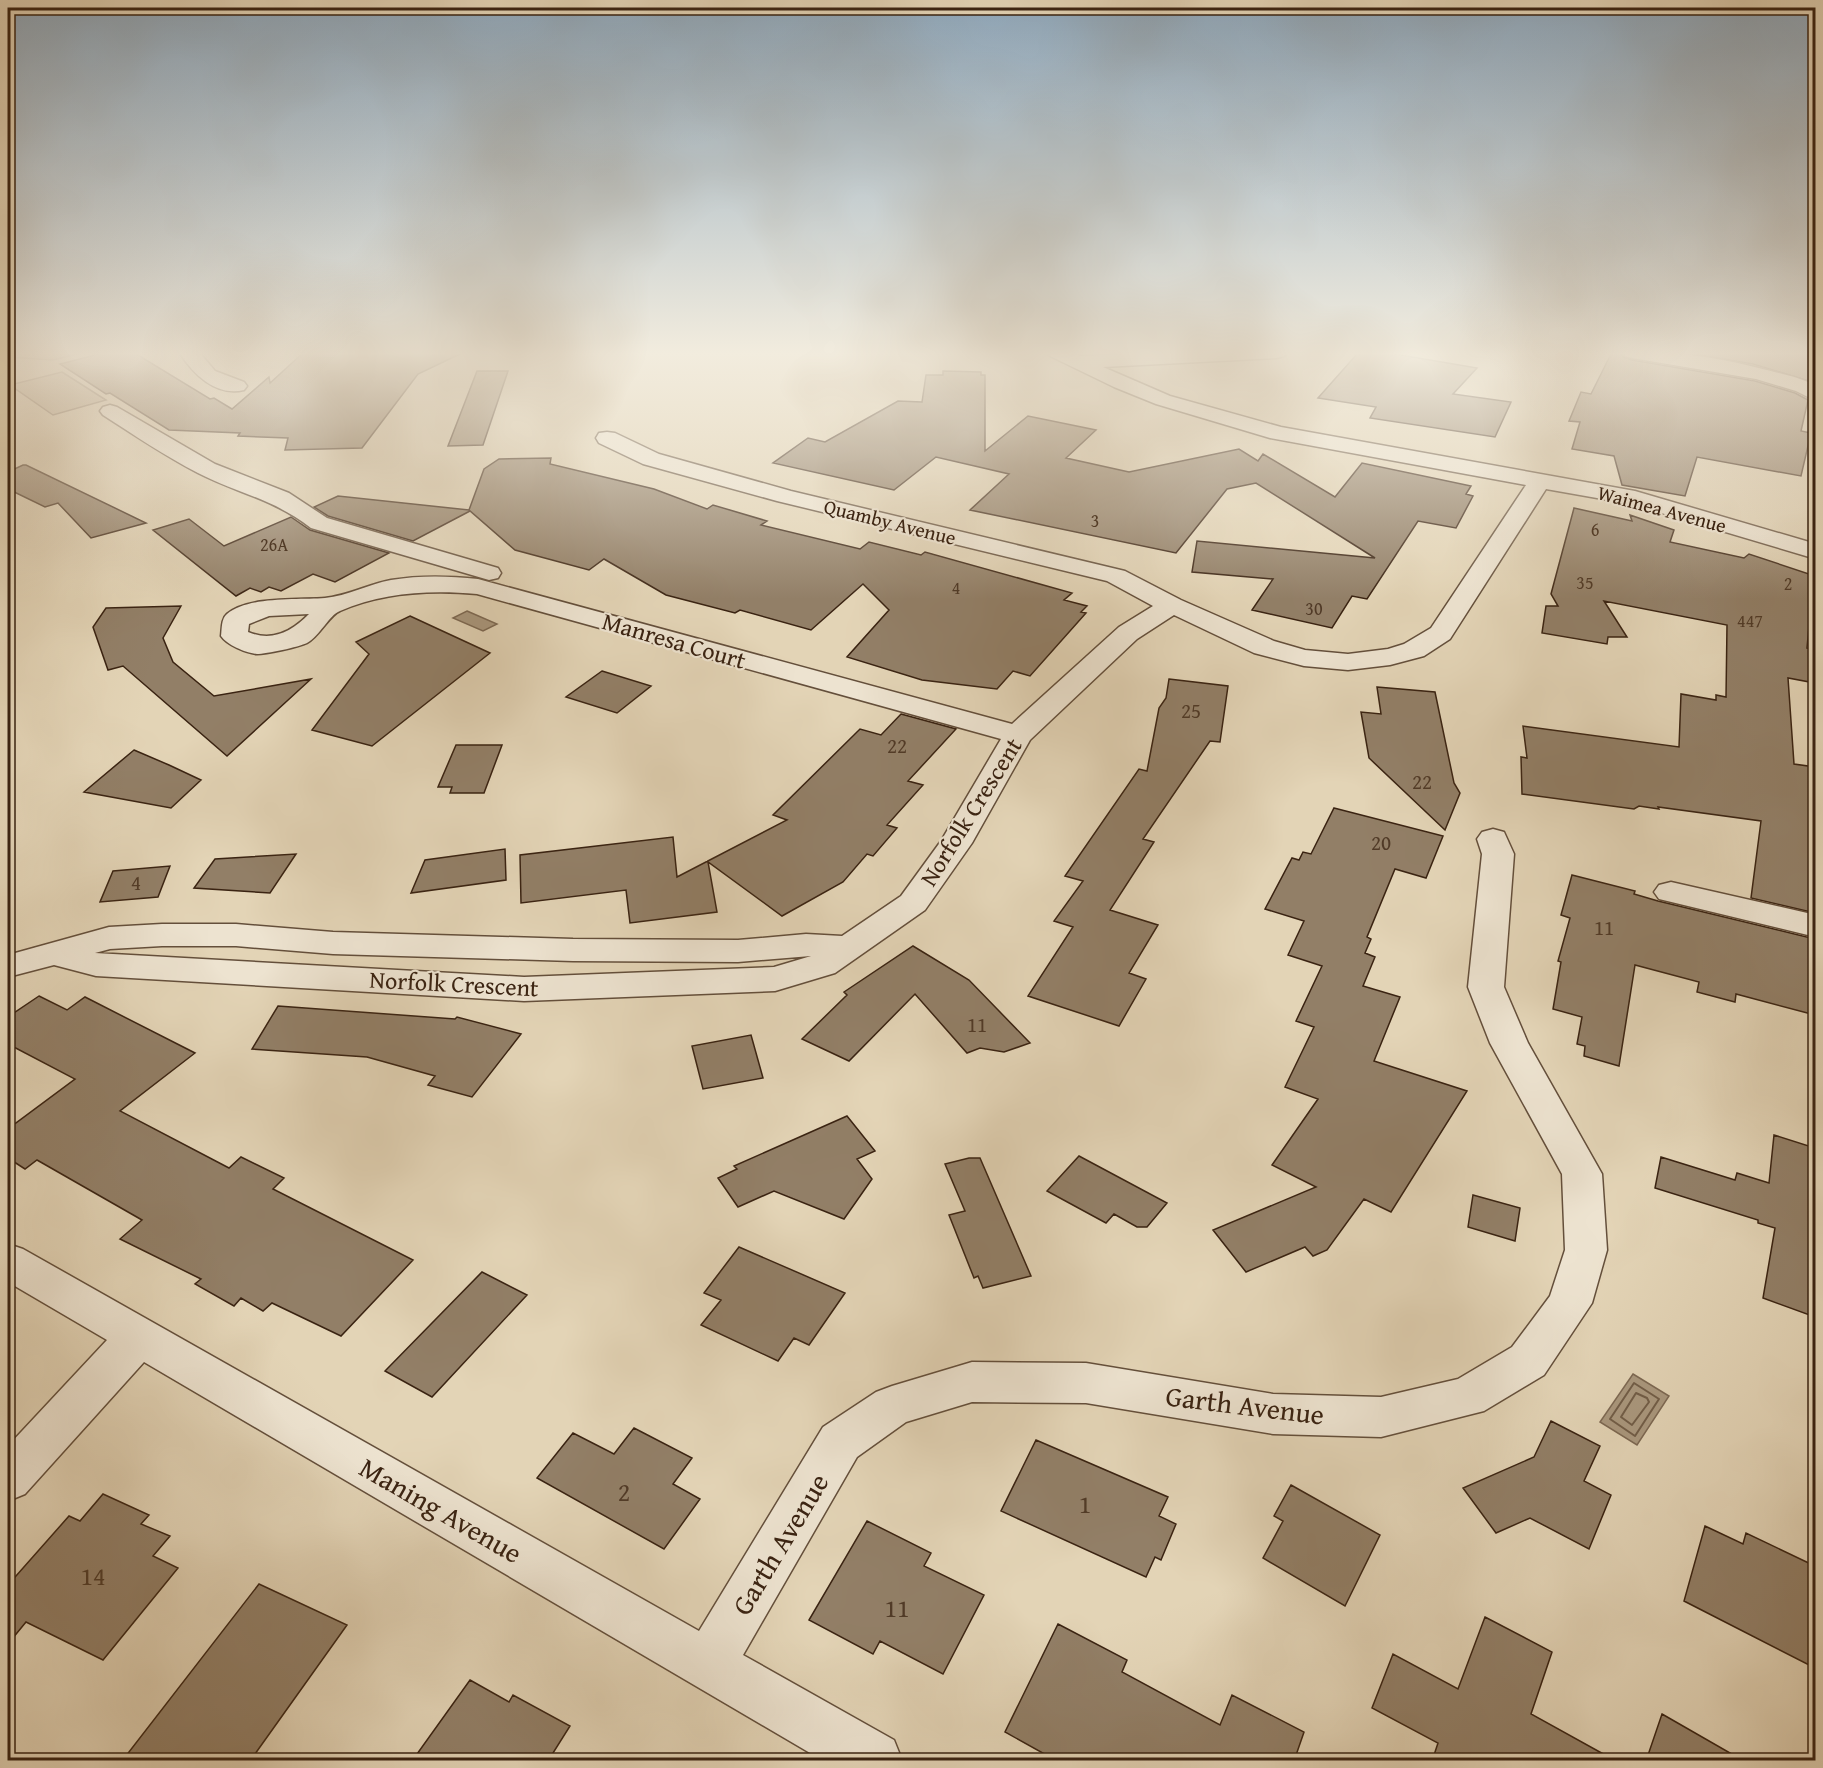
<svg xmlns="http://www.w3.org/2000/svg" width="1823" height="1768" viewBox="0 0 1823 1768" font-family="'Gentium Book Plus',serif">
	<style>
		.green { fill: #c6b69a; stroke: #806c56; stroke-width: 1.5 }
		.water { fill: #aa987e; stroke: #7d6953; stroke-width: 1.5 }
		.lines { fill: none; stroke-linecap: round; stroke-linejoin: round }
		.shore { stroke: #725e48; stroke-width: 2 }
		.building { fill: #927f67; stroke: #3a2312; stroke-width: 1.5 }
		.minor-casing { stroke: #644f3b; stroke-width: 3 }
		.minor { fill: #ede3d0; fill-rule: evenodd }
		.labels { text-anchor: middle; stroke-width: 4.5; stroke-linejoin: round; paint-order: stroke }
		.far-number-label { font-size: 18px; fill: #503a27 }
		.far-street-label { font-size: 20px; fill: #3a2312; stroke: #ede3d0 }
		.number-label { font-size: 21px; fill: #503a27 }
		.street-label { font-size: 24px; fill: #3a2312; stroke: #ede3d0 }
		.near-number-label { font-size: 26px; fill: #503a27 }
		.near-street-label { font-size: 28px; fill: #3a2312; stroke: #ede3d0 }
	</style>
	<rect width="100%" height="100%" fill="#e3d4b6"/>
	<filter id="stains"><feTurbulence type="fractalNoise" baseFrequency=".00333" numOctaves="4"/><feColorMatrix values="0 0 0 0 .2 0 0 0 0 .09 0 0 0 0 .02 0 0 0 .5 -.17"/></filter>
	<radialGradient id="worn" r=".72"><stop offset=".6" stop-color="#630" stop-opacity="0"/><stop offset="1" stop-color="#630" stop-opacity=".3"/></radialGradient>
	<path class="green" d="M 8,352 L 85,352 L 53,360 L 8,357 Z
		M 62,372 L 106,400 L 53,415 L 10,385 Z"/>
	<path class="water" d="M 467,611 L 497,624 L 483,631 L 453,618 Z
		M 1633,1374 L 1669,1396 L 1637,1445 L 1600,1422 Z"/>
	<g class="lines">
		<path class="shore" d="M 1634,1383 L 1659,1399 L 1635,1436 L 1610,1419 Z
			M 1636,1393 L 1647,1398 L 1649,1402 L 1632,1425 L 1621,1417 Z"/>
	</g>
	<path class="building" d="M 107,352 L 133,352 L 210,399 L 214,398 L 232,409 L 269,377 L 270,383 L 303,353 L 464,352 L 418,374 L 362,448 L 285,450 L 288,438 L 238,436 L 240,433 L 169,430 L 110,393 L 106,394 L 60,364 Z
		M 1363,352 L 1383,352 L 1477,368 L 1453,394 L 1511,402 L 1495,437 L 1370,418 L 1376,407 L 1318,398 L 1357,354 L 1360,355 Z
		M 1612,352 L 1620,352 L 1623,357 L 1632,360 L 1755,381 L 1795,393 L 1808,400 L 1801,431 L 1811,433 L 1801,476 L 1697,457 L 1685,496 L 1622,485 L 1614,456 L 1572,449 L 1580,422 L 1569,421 L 1581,392 L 1591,394 Z
		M 1682,352 L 1806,353 L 1815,364 L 1815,368 L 1812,382 L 1753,364 Z
		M 477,371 L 508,371 L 483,445 L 448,446 Z
		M 943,371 L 981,372 L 981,375 L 985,375 L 985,451 L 1028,416 L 1096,430 L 1066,458 L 1129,472 L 1239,449 L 1258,461 L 1263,454 L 1335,497 L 1362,463 L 1471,486 L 1466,494 L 1473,496 L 1456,528 L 1418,521 L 1367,599 L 1352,596 L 1332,628 L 1252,610 L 1273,579 L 1192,572 L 1197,541 L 1375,558 L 1256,483 L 1227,489 L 1176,553 L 970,510 L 1009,474 L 936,457 L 894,490 L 773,463 L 808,438 L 825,442 L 898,401 L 922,402 L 926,375 L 943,375 Z
		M 551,458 L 550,464 L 654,489 L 707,509 L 713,505 L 767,521 L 761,525 L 860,549 L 869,542 L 921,555 L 925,552 L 1072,593 L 1064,600 L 1087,606 L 1081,612 L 1086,613 L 1030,676 L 1013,671 L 997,689 L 922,680 L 847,657 L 889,610 L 863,584 L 811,630 L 740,610 L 735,613 L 666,595 L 604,559 L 589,570 L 515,550 L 470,511 L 413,541 L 328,516 L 314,507 L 338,496 L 469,510 L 484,469 L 499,459 Z
		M 23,465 L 26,465 L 146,523 L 91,538 L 58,503 L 45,507 L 8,489 L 8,472 Z
		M 1574,508 L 1632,521 L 1630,515 L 1674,530 L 1670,542 L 1744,558 L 1749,554 L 1815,576 L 1815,591 L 1812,594 L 1807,648 L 1815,649 L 1815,683 L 1788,678 L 1794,764 L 1815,767 L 1815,913 L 1751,898 L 1761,821 L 1658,807 L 1659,809 L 1639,806 L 1634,809 L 1522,794 L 1521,757 L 1527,758 L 1523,726 L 1679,747 L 1681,694 L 1716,700 L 1716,695 L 1726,697 L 1727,625 L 1604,601 L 1627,637 L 1608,637 L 1607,644 L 1542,633 L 1546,606 L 1558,606 L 1551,594 Z
		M 291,517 L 310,530 L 389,553 L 335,582 L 313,574 L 281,591 L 269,587 L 261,592 L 250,588 L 236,596 L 153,530 L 189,519 L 224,546 Z
		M 181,606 L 163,638 L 173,662 L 214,696 L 311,679 L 227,756 L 123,666 L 108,670 L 93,627 L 106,608 Z
		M 410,616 L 490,653 L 372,746 L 312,730 L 369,654 L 356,642 Z
		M 602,671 L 651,686 L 617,713 L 566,697 Z
		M 1169,679 L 1228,686 L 1220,742 L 1210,741 L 1143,839 L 1154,842 L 1110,910 L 1158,925 L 1129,973 L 1146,979 L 1119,1026 L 1028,996 L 1073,927 L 1054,921 L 1083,881 L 1065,876 L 1139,769 L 1147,771 L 1159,708 L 1166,698 Z
		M 1377,687 L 1435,692 L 1454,783 L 1460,793 L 1445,830 L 1369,758 L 1361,712 L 1381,714 Z
		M 901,714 L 956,729 L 908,781 L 923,785 L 887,825 L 897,828 L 873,856 L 867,854 L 843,882 L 782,916 L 708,862 L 717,912 L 630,923 L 626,890 L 521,903 L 520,855 L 673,837 L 677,877 L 787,820 L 773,815 L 860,729 L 881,735 Z
		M 456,745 L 502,745 L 484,793 L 450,793 L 452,787 L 438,787 Z
		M 134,750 L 169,765 L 201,780 L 171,808 L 84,792 Z
		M 1334,808 L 1443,836 L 1426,878 L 1395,869 L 1367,937 L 1371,939 L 1365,953 L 1375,957 L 1363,986 L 1400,997 L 1374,1061 L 1467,1091 L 1391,1212 L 1364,1199 L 1327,1250 L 1313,1256 L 1305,1247 L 1246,1272 L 1213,1230 L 1316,1187 L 1272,1165 L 1318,1099 L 1285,1087 L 1314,1027 L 1296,1021 L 1322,966 L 1288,955 L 1304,921 L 1265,909 L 1292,858 L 1299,860 L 1303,852 L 1311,854 Z
		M 505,849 L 506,880 L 411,893 L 425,860 Z
		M 296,854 L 270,893 L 194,888 L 215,859 Z
		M 170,866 L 158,897 L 100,902 L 113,871 Z
		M 1572,875 L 1635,891 L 1634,894 L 1658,901 L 1815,939 L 1815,1015 L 1736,994 L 1735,1002 L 1697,992 L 1699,982 L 1635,965 L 1619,1066 L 1584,1056 L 1585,1046 L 1577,1044 L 1582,1017 L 1553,1009 L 1561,962 L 1558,961 L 1570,918 L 1561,915 Z
		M 913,946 L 969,980 L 1030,1043 L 1004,1052 L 980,1048 L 967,1053 L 915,994 L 849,1061 L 802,1039 L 847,995 L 844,992 Z
		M 39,996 L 67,1010 L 85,997 L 195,1053 L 120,1111 L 229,1168 L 241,1157 L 284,1178 L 273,1189 L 413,1260 L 341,1336 L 272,1303 L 263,1311 L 241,1298 L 234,1306 L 195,1284 L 201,1279 L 120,1239 L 142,1220 L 37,1160 L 25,1169 L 8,1158 L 8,1129 L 75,1079 L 8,1044 L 8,1017 Z
		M 278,1006 L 455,1019 L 457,1017 L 521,1034 L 472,1097 L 428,1085 L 435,1076 L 367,1057 L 252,1049 Z
		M 751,1035 L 763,1078 L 703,1089 L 692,1046 Z
		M 847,1116 L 875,1151 L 857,1159 L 872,1179 L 844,1219 L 774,1191 L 738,1207 L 718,1178 L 737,1169 L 734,1166 Z
		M 1774,1135 L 1815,1148 L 1815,1317 L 1763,1298 L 1775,1228 L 1758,1223 L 1758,1220 L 1655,1188 L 1661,1157 L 1735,1180 L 1737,1173 L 1769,1183 Z
		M 1079,1156 L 1167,1203 L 1147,1227 L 1137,1227 L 1114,1214 L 1106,1223 L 1047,1191 Z
		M 969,1158 L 980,1158 L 1031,1276 L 983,1288 L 978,1276 L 974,1278 L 949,1215 L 965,1211 L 945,1164 Z
		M 1473,1195 L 1520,1208 L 1515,1241 L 1468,1227 Z
		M 739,1247 L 845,1293 L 809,1345 L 794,1338 L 778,1361 L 701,1325 L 721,1300 L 704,1293 Z
		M 482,1272 L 527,1295 L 432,1397 L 385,1371 Z
		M 1551,1421 L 1600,1446 L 1584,1481 L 1611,1495 L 1589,1549 L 1530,1518 L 1496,1533 L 1463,1488 L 1534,1457 Z
		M 634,1428 L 692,1458 L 673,1484 L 700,1499 L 664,1549 L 537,1478 L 573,1433 L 614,1454 Z
		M 1036,1440 L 1168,1497 L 1159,1516 L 1176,1524 L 1161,1560 L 1155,1557 L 1146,1577 L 1001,1511 Z
		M 1291,1485 L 1380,1535 L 1345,1606 L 1263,1558 L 1283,1521 L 1274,1516 Z
		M 103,1494 L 149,1515 L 141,1524 L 170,1536 L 153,1556 L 178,1568 L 103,1660 L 26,1622 L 8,1644 L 8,1585 L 69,1516 L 80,1521 Z
		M 867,1521 L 931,1553 L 924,1566 L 984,1595 L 943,1674 L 880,1641 L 873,1654 L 809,1620 Z
		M 1705,1526 L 1743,1544 L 1746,1533 L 1815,1566 L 1815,1668 L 1684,1601 Z
		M 259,1584 L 347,1625 L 250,1761 L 122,1761 Z
		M 1485,1617 L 1552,1652 L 1531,1714 L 1616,1761 L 1432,1761 L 1438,1743 L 1372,1708 L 1393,1654 L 1458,1689 Z
		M 1058,1624 L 1127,1660 L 1122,1672 L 1220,1725 L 1232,1695 L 1304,1732 L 1294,1761 L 1057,1761 L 1005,1732 Z
		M 470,1680 L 509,1702 L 513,1695 L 570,1726 L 548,1761 L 412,1761 Z
		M 1662,1714 L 1744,1761 L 1646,1761 Z"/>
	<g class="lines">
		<defs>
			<path id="minor" d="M 179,352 L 199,352 L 215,371 L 244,382 L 247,386 L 244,390 C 216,397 193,374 179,352 Z
				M 1047,352 L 1072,352 L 1081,356 L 1165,352 L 1287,352 L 1284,356 L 1277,358 L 1103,367 L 1170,396 L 1281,427 L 1635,491 L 1816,544 L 1816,559 L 1631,504 L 1546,489 L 1450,639 L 1424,656 L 1390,665 L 1348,670 L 1304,666 L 1254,653 L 1174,615 L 1137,639 L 1030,740 L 972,843 L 925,910 L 835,973 L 775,991 L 524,1001 L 96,976 L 54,965 L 8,977 L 8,955 L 109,927 L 162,924 L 236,924 L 333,932 L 573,939 L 738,940 L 806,934 L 842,936 L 901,896 L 941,841 L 1001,739 L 477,594 C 431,590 383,592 340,611 C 329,615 320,636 307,643 C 299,647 266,654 257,654 C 246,653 227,645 221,636 C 222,629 221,619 227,614 C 248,596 299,600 325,598 C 347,596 369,584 391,580 C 421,575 449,576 478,579 L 1012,724 L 1119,627 L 1153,606 L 1107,581 L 777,501 L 643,464 L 599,443 L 596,438 L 599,433 L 607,432 L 615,433 L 659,454 L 791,491 L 1125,571 L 1181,600 L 1274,641 L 1305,650 L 1348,654 L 1388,649 L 1404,644 L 1431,628 L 1526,485 L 1270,438 L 1156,404 L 1114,387 L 1050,356 ZM 309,614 C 291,632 272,642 248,632 L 249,624 L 269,616 ZM 162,946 L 236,946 L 333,954 L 573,961 L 738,962 L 811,956 L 774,967 L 524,977 L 95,953 L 110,949 Z
				M 1622,352 C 1673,350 1722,358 1771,371 C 1786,375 1802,378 1816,386 L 1816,401 L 1796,391 L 1756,379 L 1632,358 L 1625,356 Z
				M 110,405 L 117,407 L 215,464 L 289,493 L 327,518 L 498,568 L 501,573 L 498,578 L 489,580 L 311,528 C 272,498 239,494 198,473 C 165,456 134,435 103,415 L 100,411 L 103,407 Z
				M 1493,829 L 1504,832 L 1514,854 L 1504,987 L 1528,1043 L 1602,1174 L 1607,1250 L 1592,1303 L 1544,1375 L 1484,1411 L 1381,1437 L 1273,1434 L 1086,1403 L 972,1402 L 906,1422 L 857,1457 L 743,1655 L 894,1740 L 902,1760 L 822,1760 L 144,1362 L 25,1494 L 8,1501 L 8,1446 L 107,1340 L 8,1282 L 8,1244 L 23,1249 L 699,1631 L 823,1427 L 876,1392 L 892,1386 L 972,1362 L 1086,1363 L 1273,1394 L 1381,1397 L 1458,1379 L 1512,1347 L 1550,1296 L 1565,1250 L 1562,1174 L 1490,1043 L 1468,987 L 1482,854 L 1477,839 L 1482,832 Z
				M 1671,882 L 1816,915 L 1816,937 L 1659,899 L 1654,892 L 1659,885 Z"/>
		</defs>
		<use href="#minor" class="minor-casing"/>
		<use href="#minor" class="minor"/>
	</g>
	<linearGradient id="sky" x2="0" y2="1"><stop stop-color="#8fa9be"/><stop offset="0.59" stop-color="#f2ecde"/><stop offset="1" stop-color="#f2ecde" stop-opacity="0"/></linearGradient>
	<rect width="1823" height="599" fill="url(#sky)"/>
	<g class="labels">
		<g class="far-number-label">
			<text x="1095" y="527">3</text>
			<text x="1595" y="536">6</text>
			<text x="274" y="551">26A</text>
			<text x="1585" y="589">35</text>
			<text x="1788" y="590">2</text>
			<text x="956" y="594">4</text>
			<text x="1314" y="615">30</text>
			<text x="1750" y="627">447</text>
		</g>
		<g class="far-street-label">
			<text transform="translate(1662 509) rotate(15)" y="7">Waimea Avenue</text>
			<text transform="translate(890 522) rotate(14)" y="7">Quamby Avenue</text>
		</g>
		<g class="number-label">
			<text x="1191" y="718">25</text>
			<text x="897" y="753">22</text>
			<text x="1422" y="789">22</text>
			<text x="1381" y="850">20</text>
			<text x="136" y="890">4</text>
			<text x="1604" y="935">11</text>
			<text x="977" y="1032">11</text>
		</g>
		<g class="street-label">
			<text transform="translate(674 641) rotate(16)" y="8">Manresa Court</text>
			<text transform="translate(971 812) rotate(-58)" y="8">Norfolk Crescent</text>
			<text transform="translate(454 984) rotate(3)" y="8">Norfolk Crescent</text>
		</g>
		<g class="near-number-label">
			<text x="624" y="1501">2</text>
			<text x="1085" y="1513">1</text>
			<text x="93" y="1585">14</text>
			<text x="897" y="1617">11</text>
		</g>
		<g class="near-street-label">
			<text transform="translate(1245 1405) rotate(7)" y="10">Garth Avenue</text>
			<text transform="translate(441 1510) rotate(30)" y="10">Maning Avenue</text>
			<text transform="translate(780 1544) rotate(-59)" y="10">Garth Avenue</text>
		</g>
	</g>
	<rect width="1823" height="1768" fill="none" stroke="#e3d4b6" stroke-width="30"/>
	<rect x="9" y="9" width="1805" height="1750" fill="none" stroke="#3a2312" stroke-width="3"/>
	<rect x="15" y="15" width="1793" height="1738" fill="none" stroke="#3a2312" stroke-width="1.5"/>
	<rect width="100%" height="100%" filter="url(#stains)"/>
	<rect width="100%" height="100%" fill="url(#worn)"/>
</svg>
